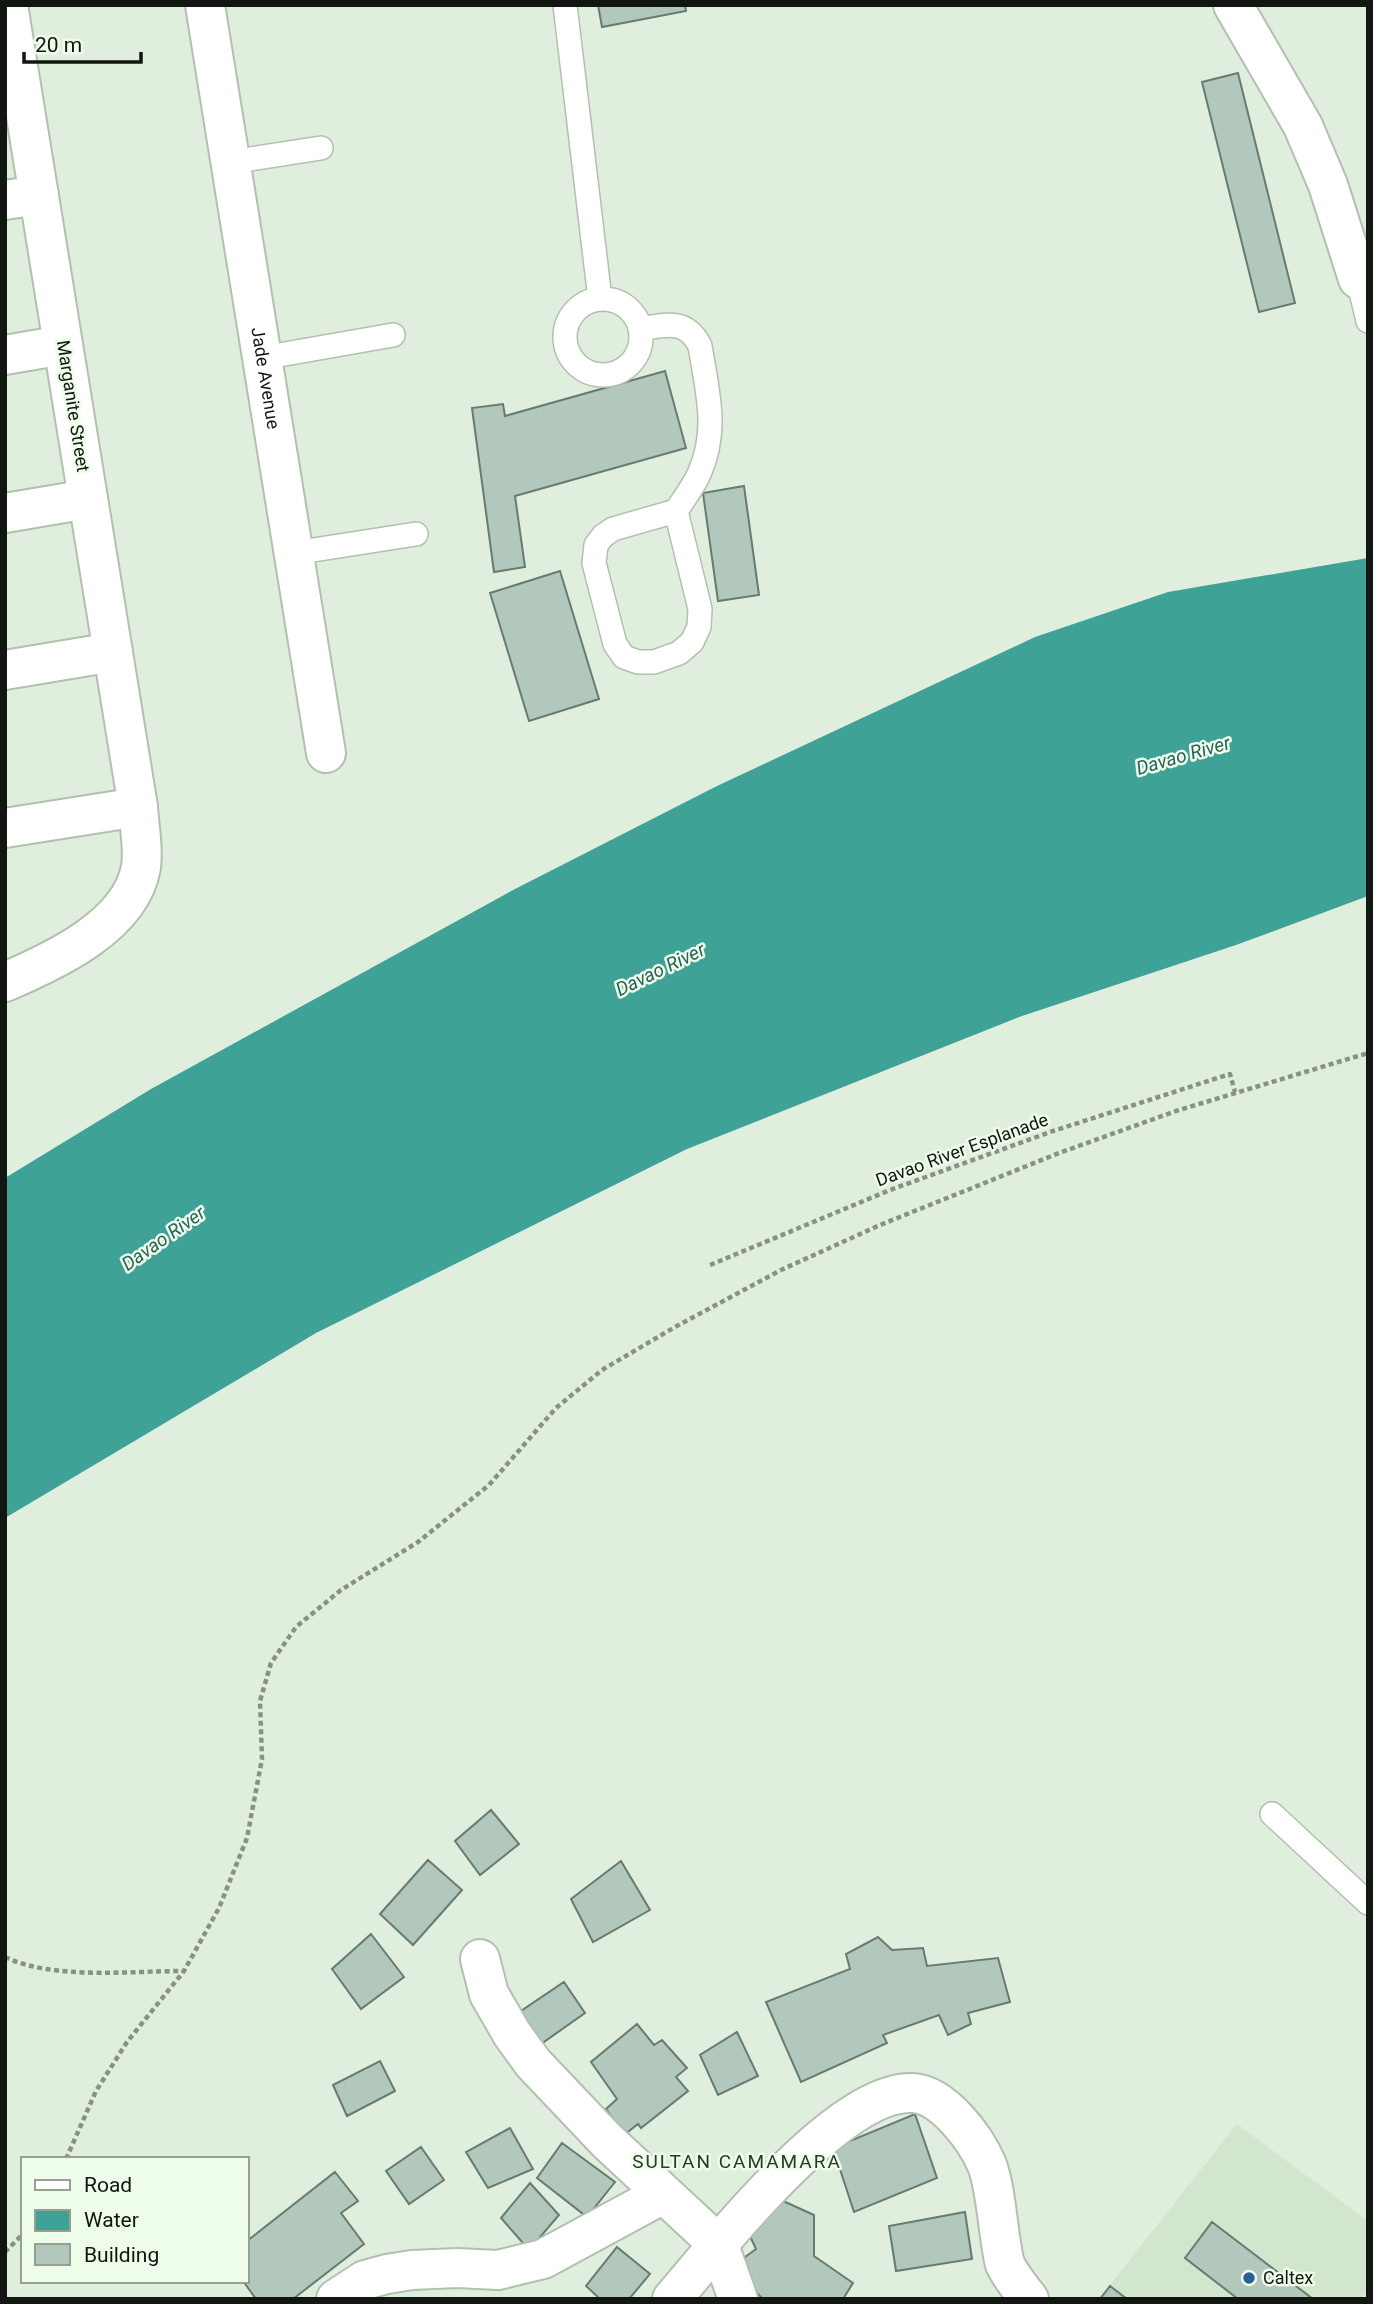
<svg xmlns="http://www.w3.org/2000/svg" width="1373" height="2304" viewBox="0 0 1373 2304" font-family="Roboto,sans-serif">
	<style>
		.built { fill: #d2e5cd }
		.water { fill: #3ea296 }
		.building { fill: #b2c8bc; stroke: #677b70; stroke-width: 2 }
		.lines { fill: none; stroke-linecap: round; stroke-linejoin: round }
		.lane-casing { stroke: #b2c0af; stroke-width: 26 }
		.street-casing { stroke: #b2c0af; stroke-width: 42 }
		.path { stroke: #879184; stroke-width: 4.5; stroke-dasharray: 5 3.5; stroke-linecap: butt }
		.lane { stroke: #fff; stroke-width: 23 }
		.street { stroke: #fff; stroke-width: 38 }
		.poi-dot { fill: #296099; stroke: #eefcea; stroke-width: 2.5 }
		.labels { text-anchor: middle; stroke-width: 5; stroke-linejoin: round; paint-order: stroke }
		.street-label { font-size: 18px; fill: #121610; stroke: #eefcea }
		.poi-label { font-size: 18px; fill: #121610; stroke: #eefcea; text-anchor: start }
		.water-label { font-size: 19px; font-style: italic; fill: #2a615a; stroke: #eefcea }
		.neighbourhood-label { font-size: 19px; letter-spacing: 2px; fill: #2c382a; stroke: #eefcea }
	</style>
	<rect width="100%" height="100%" fill="#e0efdd"/>
	<path class="built" d="M 1237,2124 L 1368,2221 L 1368,2291 L 1361,2299 L 1099,2299 Z"/>
	<path class="water" d="M 1368,558 L 1368,896 L 1236,945 L 1019,1017 L 687,1149 L 316,1333 L 5,1518 L 5,1178 L 151,1089 L 515,889 L 717,786 L 1035,637 L 1168,592 Z"/>
	<path class="building" d="M 598,5 L 685,5 L 686,11 L 602,27 Z
		M 1238,73 L 1295,303 L 1259,312 L 1202,82 Z
		M 665,371 L 686,448 L 515,496 L 525,567 L 494,572 L 472,408 L 503,404 L 505,416 Z
		M 744,486 L 759,595 L 718,601 L 703,493 Z
		M 560,571 L 599,699 L 529,721 L 490,593 Z
		M 491,1810 L 519,1844 L 480,1875 L 455,1841 Z
		M 428,1860 L 462,1890 L 413,1945 L 380,1914 Z
		M 621,1861 L 650,1910 L 593,1942 L 571,1899 Z
		M 371,1934 L 404,1977 L 361,2009 L 332,1969 Z
		M 878,1937 L 892,1950 L 923,1948 L 927,1966 L 998,1958 L 1010,2002 L 968,2013 L 971,2024 L 948,2035 L 939,2015 L 883,2035 L 887,2043 L 801,2082 L 766,2002 L 850,1969 L 846,1954 Z
		M 564,1982 L 585,2013 L 534,2049 L 512,2017 Z
		M 637,2024 L 654,2045 L 662,2040 L 687,2068 L 676,2077 L 688,2091 L 641,2128 L 638,2124 L 624,2135 L 606,2109 L 617,2099 L 591,2062 Z
		M 737,2032 L 758,2076 L 718,2095 L 700,2055 Z
		M 380,2061 L 395,2091 L 347,2116 L 333,2085 Z
		M 915,2114 L 937,2178 L 854,2212 L 833,2148 Z
		M 510,2128 L 533,2169 L 488,2188 L 466,2152 Z
		M 562,2143 L 615,2182 L 587,2217 L 537,2178 Z
		M 421,2147 L 444,2180 L 409,2204 L 386,2171 Z
		M 335,2172 L 358,2201 L 341,2213 L 364,2244 L 293,2299 L 256,2299 L 243,2281 L 247,2281 L 247,2241 Z
		M 530,2183 L 559,2215 L 529,2250 L 501,2218 Z
		M 772,2196 L 814,2215 L 814,2256 L 853,2283 L 843,2299 L 763,2299 L 750,2286 L 741,2260 L 756,2249 L 748,2232 Z
		M 965,2212 L 972,2259 L 896,2271 L 889,2226 Z
		M 1212,2222 L 1313,2299 L 1238,2299 L 1185,2258 Z
		M 617,2247 L 650,2274 L 629,2299 L 600,2299 L 586,2286 Z
		M 1110,2286 L 1127,2299 L 1100,2299 Z"/>
	<g class="lines">
		<defs>
			<path id="lane" d="M 565,5 L 600,299
				M 231,162 L 321,148
				M 1358,279 L 1368,321
				M565 337a38 38 0 1 1 76 0a38 38 0 1 1-76 0Z
				M 640,329 C 666,325 686,318 700,346 C 707,390 719,430 699,474 C 693,487 684,499 676,511 L 613,529 L 603,536 L 596,545 L 594,563 L 615,644 L 624,657 L 638,662 L 654,662 L 679,653 L 692,642 L 699,627 L 700,609 L 676,511
				M 262,358 L 393,335
				M 294,553 L 416,534
				M 1272,1814 L 1368,1903"/>
			<g id="street">
				<path id="s1" d="M 205,5 L 326,753"/>
				<path d="M 1233,5 L 1303,126 L 1328,185 L 1358,279"/>
				<path d="M 5,200 L 39,195"/>
				<path d="M 5,355 L 63,345"/>
				<path d="M 5,513 L 88,499"/>
				<path d="M 5,670 L 113,652"/>
				<path d="M 5,828 L 138,807"/>
				<path d="M 5,982 C 54,961 131,926 141,867 C 144,849 139,826 138,807 L 8,5"/>
				<path d="M 480,1959 L 489,1994 L 512,2034 L 533,2063 L 607,2141 L 719,2245 L 738,2299"/>
				<path d="M 336,2299 L 365,2280 L 387,2274 L 412,2270 L 457,2268 L 498,2270 L 543,2259 L 663,2194"/>
				<path d="M 672,2299 C 718,2246 839,2089 913,2093 C 944,2095 976,2139 987,2165 C 995,2186 997,2219 1001,2243 C 1002,2249 1003,2258 1005,2264 C 1010,2275 1021,2289 1029,2299"/>
			</g>
		</defs>
		<use href="#lane" class="lane-casing"/>
		<use href="#street" class="street-casing"/>
		<path class="path" d="M 710,1265 L 890,1190 L 1053,1131 L 1230,1074 L 1235,1092
			M 5,1957 C 53,1980 130,1971 183,1971
			M 66,2159 L 96,2091 L 127,2042 L 184,1971 L 219,1908 L 247,1838 L 262,1759 L 260,1701 L 271,1663 L 296,1627 L 341,1590 L 418,1542 L 489,1485 L 556,1408 L 602,1370 L 675,1327 L 781,1270 L 880,1225 L 1059,1153 L 1176,1111 L 1368,1053
			M 5,2252 L 23,2234"/>
		<use href="#lane" class="lane"/>
		<use href="#street" class="street"/>
	</g>
	<circle class="poi-dot" cx="1249" cy="2278" r="7"/>
	<g class="labels">
		<g class="street-label">
			<text dy="6" stroke="none"><textPath href="#s1" startOffset="378">Jade Avenue</textPath></text>
			<text transform="translate(73 406) rotate(81)" y="6">Marganite Street</text>
			<text transform="translate(962 1150) rotate(-20)" y="6">Davao River Esplanade</text>
		</g>
		<g class="poi-label">
			<text x="1263" y="2284">Caltex</text>
		</g>
		<g class="water-label">
			<text transform="translate(1183 755) rotate(-16)" y="7">Davao River</text>
			<text transform="translate(660 969) rotate(-26)" y="7">Davao River</text>
			<text transform="translate(163 1238) rotate(-35)" y="7">Davao River</text>
		</g>
		<g class="neighbourhood-label">
			<text x="737" y="2168">SULTAN CAMAMARA</text>
		</g>
	</g>
	<rect width="1373" height="2304" fill="none" stroke="#121610" stroke-width="14"/>
	<rect x="21" y="2157" width="228" height="126" fill="#eefcea" stroke="#96a093" stroke-width="2"/>
	<rect x="35" y="2180" width="35" height="10" fill="#ffffff" stroke="#96a093" stroke-width="2"/>
	<text x="84" y="2192" font-size="21" fill="#121610">Road</text>
	<rect x="35" y="2210" width="35" height="21" fill="#3ea296" stroke="#96a093" stroke-width="2"/>
	<text x="84" y="2227" font-size="21" fill="#121610">Water</text>
	<rect x="35" y="2244" width="35" height="21" fill="#b2c8bc" stroke="#96a093" stroke-width="2"/>
	<text x="84" y="2262" font-size="21" fill="#121610">Building</text>
	<path d="M24 52v10h117v-10" fill="none" stroke="#121610" stroke-width="3.5"/>
	<text x="35" y="52" font-size="21" fill="#121610" stroke="#eefcea" stroke-width="5" paint-order="stroke">20 m</text>
</svg>
